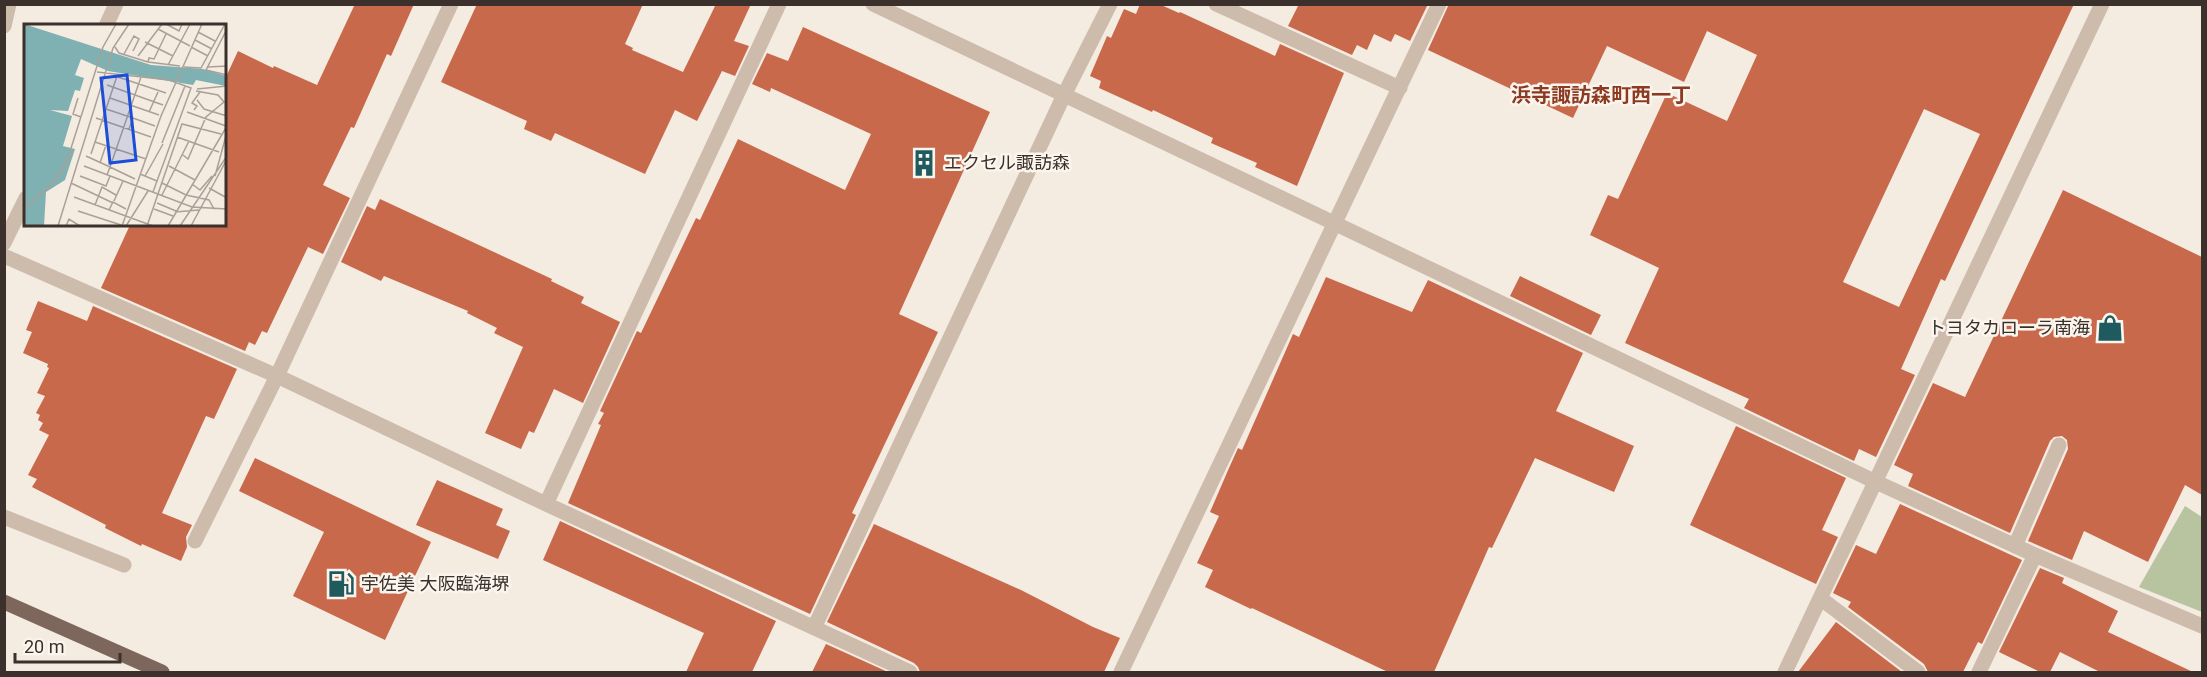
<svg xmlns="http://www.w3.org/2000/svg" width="2207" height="677" viewBox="0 0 2207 677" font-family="Roboto,'Noto Sans JP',sans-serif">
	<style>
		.green { fill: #b8c4a0 }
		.building { fill: #c8694b; fill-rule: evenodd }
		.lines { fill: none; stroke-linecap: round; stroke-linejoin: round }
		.minor { stroke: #cdbbac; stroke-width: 15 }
		.primary { stroke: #7d675c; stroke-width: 15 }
		.labels { text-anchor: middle; stroke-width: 5; stroke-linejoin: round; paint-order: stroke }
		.poi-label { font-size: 18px; fill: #3b302b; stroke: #fbf5ee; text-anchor: start }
		.neighbourhood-label { font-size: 20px; font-weight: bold; fill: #8c3b22; stroke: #fbf5ee }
		.inset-road { fill: none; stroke: #aaa098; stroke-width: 1.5 }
		.view { fill: #1d4ed8; fill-opacity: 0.15; stroke: #1d4ed8; stroke-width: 3 }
		.inset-edge { fill: none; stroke: #3b302b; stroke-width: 3 }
	</style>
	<rect width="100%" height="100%" fill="#f4ebe1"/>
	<path class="green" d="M 2185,506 L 2202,517 L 2202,612 L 2139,587 Z"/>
	<path class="building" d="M 355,4 L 414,4 L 391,56 L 387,54 L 354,128 L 351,127 L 323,185 L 350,198 L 323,254 L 308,247 L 267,333 L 262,331 L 255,345 L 249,342 L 245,351 L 101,288 L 130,225 L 225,225 L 225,79 L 238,51 L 273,68 L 274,66 L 317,85 Z
		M 477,4 L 643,4 L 625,44 L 633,48 L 632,50 L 683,72 L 716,4 L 751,4 L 734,41 L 749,46 L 735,76 L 722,71 L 697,121 L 675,110 L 645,174 L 555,133 L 551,141 L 524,129 L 527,121 L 441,82 Z
		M 1140,4 L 1159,4 L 1179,13 L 1180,12 L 1275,56 L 1280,44 L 1344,73 L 1297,186 L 1255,167 L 1257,163 L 1211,143 L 1213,138 L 1153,110 L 1152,112 L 1099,88 L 1101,81 L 1090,76 L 1107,36 L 1111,38 L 1124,9 L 1136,14 Z
		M 1299,4 L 1428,4 L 1410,41 L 1395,34 L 1391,42 L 1374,34 L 1367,50 L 1357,45 L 1352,55 L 1288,26 Z
		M 1449,4 L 2074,4 L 1945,281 L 1941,279 L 1901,369 L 1915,375 L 1876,457 L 1859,449 L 1854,461 L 1744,408 L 1749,399 L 1625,343 L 1659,268 L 1590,235 L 1608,195 L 1618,199 L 1667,93 L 1727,121 L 1757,55 L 1707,31 L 1684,82 L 1607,46 L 1573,118 L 1428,50 ZM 1924,109 L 1980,134 L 1899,307 L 1843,282 Z
		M 803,27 L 990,112 L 899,314 L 938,332 L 852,513 L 856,515 L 810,614 L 568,503 L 601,425 L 598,424 L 604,413 L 600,411 L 637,331 L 641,333 L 696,218 L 700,220 L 738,139 L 845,190 L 871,134 L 771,88 L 770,92 L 752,84 L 767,53 L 788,61 Z
		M 2063,190 L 2202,257 L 2202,495 L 2185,485 L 2148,562 L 2084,531 L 2072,560 L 2028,541 L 2068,449 L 2067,440 L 2062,436 L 2054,437 L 2050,441 L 2010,533 L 1908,486 L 1913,474 L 1894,465 L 1933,383 L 1965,397 Z
		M 380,199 L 552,279 L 551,281 L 584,297 L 581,303 L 620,322 L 583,403 L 554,389 L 534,433 L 529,431 L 521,449 L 485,433 L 523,347 L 494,333 L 497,328 L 467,313 L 468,311 L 384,276 L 381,281 L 341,262 L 367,206 L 375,210 Z
		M 1520,276 L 1601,315 L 1591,335 L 1510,296 Z
		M 1326,277 L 1412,312 L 1428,280 L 1583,353 L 1556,411 L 1634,446 L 1614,492 L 1535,458 L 1492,548 L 1489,547 L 1434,672 L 1388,672 L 1252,608 L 1251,609 L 1205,587 L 1213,570 L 1197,563 L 1219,516 L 1210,512 L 1229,468 L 1238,448 L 1242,450 L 1293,334 L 1299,337 Z
		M 38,301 L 87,321 L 93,306 L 237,369 L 214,419 L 206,416 L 162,513 L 192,525 L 186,537 L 187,547 L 181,561 L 142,544 L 141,546 L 105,528 L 106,525 L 32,487 L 37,479 L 28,475 L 49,435 L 39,430 L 43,423 L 38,420 L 40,415 L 36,413 L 45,396 L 37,393 L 49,368 L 47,367 L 48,364 L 23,353 L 32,332 L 26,330 Z
		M 1736,426 L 1846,478 L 1822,530 L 1838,537 L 1816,584 L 1690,525 Z
		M 255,458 L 431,542 L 385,640 L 293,596 L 324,532 L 239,491 Z
		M 437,480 L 503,509 L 496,525 L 510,531 L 498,559 L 416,525 Z
		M 1900,504 L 2022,560 L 1982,644 L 1978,642 L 1963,672 L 1928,672 L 1924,664 L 1848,607 L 1851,602 L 1833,593 L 1856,545 L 1876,554 Z
		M 560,521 L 776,621 L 752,672 L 686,672 L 704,633 L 543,560 Z
		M 874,524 L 1021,590 L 1093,627 L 1120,638 L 1104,672 L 920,672 L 918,667 L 914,663 L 827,622 Z
		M 2040,568 L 2064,578 L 2062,583 L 2118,611 L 2108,632 L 2193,672 L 2100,672 L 2060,652 L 2050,672 L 2040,672 L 1999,652 Z
		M 1836,622 L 1902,672 L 1798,672 Z
		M 826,644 L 888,672 L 812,672 Z"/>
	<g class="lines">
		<path class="minor" d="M 873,4 L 1336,224 L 1876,482 L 2035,555 L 2202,626
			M 1216,4 L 1400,88
			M 4,26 L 9,4
			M 106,26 L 116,4
			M 4,243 L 26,198
			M 4,256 L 277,376 L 546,504 L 910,672
			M 546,504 L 779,4
			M 4,517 L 124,565
			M 195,541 L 277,376 L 451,4
			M 2015,546 L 2059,445
			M 1820,598 L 1918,672
			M 814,628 L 1064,95 L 1110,4
			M 1121,672 L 1439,4
			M 1785,672 L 2102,4
			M 1979,672 L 2035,555"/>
		<path class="primary" d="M 4,602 L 162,672"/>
	</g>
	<defs>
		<symbol id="building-bare" viewBox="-9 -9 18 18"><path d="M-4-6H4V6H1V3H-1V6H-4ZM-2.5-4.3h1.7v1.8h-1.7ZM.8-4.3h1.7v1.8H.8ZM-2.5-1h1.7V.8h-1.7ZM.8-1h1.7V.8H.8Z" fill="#1f5a5e" stroke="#fbf5ee" stroke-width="2.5" paint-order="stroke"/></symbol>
		<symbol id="shop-bare" viewBox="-9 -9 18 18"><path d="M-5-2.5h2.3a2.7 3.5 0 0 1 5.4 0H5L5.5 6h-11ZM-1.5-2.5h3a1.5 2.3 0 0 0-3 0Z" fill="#1f5a5e" stroke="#fbf5ee" stroke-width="2.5" paint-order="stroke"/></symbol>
		<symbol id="fuel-bare" viewBox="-9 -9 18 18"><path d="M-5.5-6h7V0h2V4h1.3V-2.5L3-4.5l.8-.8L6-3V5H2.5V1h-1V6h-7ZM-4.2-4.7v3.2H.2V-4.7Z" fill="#1f5a5e" stroke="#fbf5ee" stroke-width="2.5" paint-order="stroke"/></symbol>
	</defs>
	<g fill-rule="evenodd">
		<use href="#building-bare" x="905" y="144" width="38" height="38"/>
		<use href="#shop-bare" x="2091" y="309" width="38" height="38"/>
		<use href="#fuel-bare" x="322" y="565" width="38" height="38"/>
	</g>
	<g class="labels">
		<g class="poi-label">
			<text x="944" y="169">エクセル諏訪森</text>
			<text x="2090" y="334" text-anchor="end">トヨタカローラ南海</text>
			<text x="361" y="590">宇佐美 大阪臨海堺</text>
		</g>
		<g class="neighbourhood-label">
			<text x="1601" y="102">浜寺諏訪森町西一丁</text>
		</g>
	</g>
	<g transform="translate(24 24)">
		<rect width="202" height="202" fill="#f4ebe1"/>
		<path d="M 0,0 L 127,41 L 179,45 L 202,52 L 202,62 L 172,56 L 169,61 L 84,47 L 57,35 L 51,51 L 60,54 L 56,67 L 51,66 L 44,87 L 26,86 L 48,92 L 39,122 L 51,125 L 41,156 L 22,168 L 20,202 L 0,202 Z" fill="#7fb0b2"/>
		<path class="inset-road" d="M 142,0 L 155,7 L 158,0M 134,5 L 166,22M 203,5 L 182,46 L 203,51M 174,8 L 191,17M 171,16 L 188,25M 121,18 L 149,32M 91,23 L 95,29 L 124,38 L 156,42M 167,23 L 184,32M 100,30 L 110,12 L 115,15 L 109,27M 114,32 L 138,0M 124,38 L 125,34 L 130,35 L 142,10M 144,41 L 166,0M 160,43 L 177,44 L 201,0M 184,43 L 203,42M 73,48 L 145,56 L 167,64 L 129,168M 94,53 L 142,69M 83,61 L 139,81M 173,65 L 203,62M 54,74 L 49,90 L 57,93M 86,74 L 135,91M 173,76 L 180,85 L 203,92M 82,85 L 109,94 L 105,105M 170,86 L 173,82 L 168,79 L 176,68M 125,88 L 134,68M 163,88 L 202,102M 72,94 L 127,113M 109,94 L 131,102M 153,113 L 195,128M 71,118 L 122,135M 138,119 L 161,62M 67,130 L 93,52M 159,131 L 164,135 L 182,93 L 200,78 L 194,71 L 172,67M 62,132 L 86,143 L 83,151M 76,139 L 82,121M 60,142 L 168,183 L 203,185M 145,142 L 171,156M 116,150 L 133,157M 56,152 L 82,162 L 86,152M 121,152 L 139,120M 191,152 L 203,108M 111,155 L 86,143 L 117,53M 47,159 L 89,179M 138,159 L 162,171 L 185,176 L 190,185M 168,160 L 176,166 L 188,152M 185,164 L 203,174M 138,171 L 165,117M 50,173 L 129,202M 90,177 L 99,157M 133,179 L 152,187M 71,181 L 78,163 L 92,171M 0,185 L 30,158 L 43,137 L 79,23 L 92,0M 130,185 L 149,192M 85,186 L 89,178 L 102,185M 54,187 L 97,201M 151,188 L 175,186M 34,202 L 89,24 L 105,0M 42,202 L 45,195 L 56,202M 98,202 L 137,92 L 178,0M 102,202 L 124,167M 123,202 L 158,100 L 197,110M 144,202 L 203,102M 156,202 L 203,132M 167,202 L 203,135"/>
		<path class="view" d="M 103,51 L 112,136 L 86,139 L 77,54 Z"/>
		<rect width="202" height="202" class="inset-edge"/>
	</g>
	<rect width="2207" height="677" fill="none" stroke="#3b302b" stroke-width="12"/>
	<path d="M15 653v9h105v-9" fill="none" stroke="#3b302b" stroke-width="3"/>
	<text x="24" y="653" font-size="18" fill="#3b302b" stroke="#fbf5ee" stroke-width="4.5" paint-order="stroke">20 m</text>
</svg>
